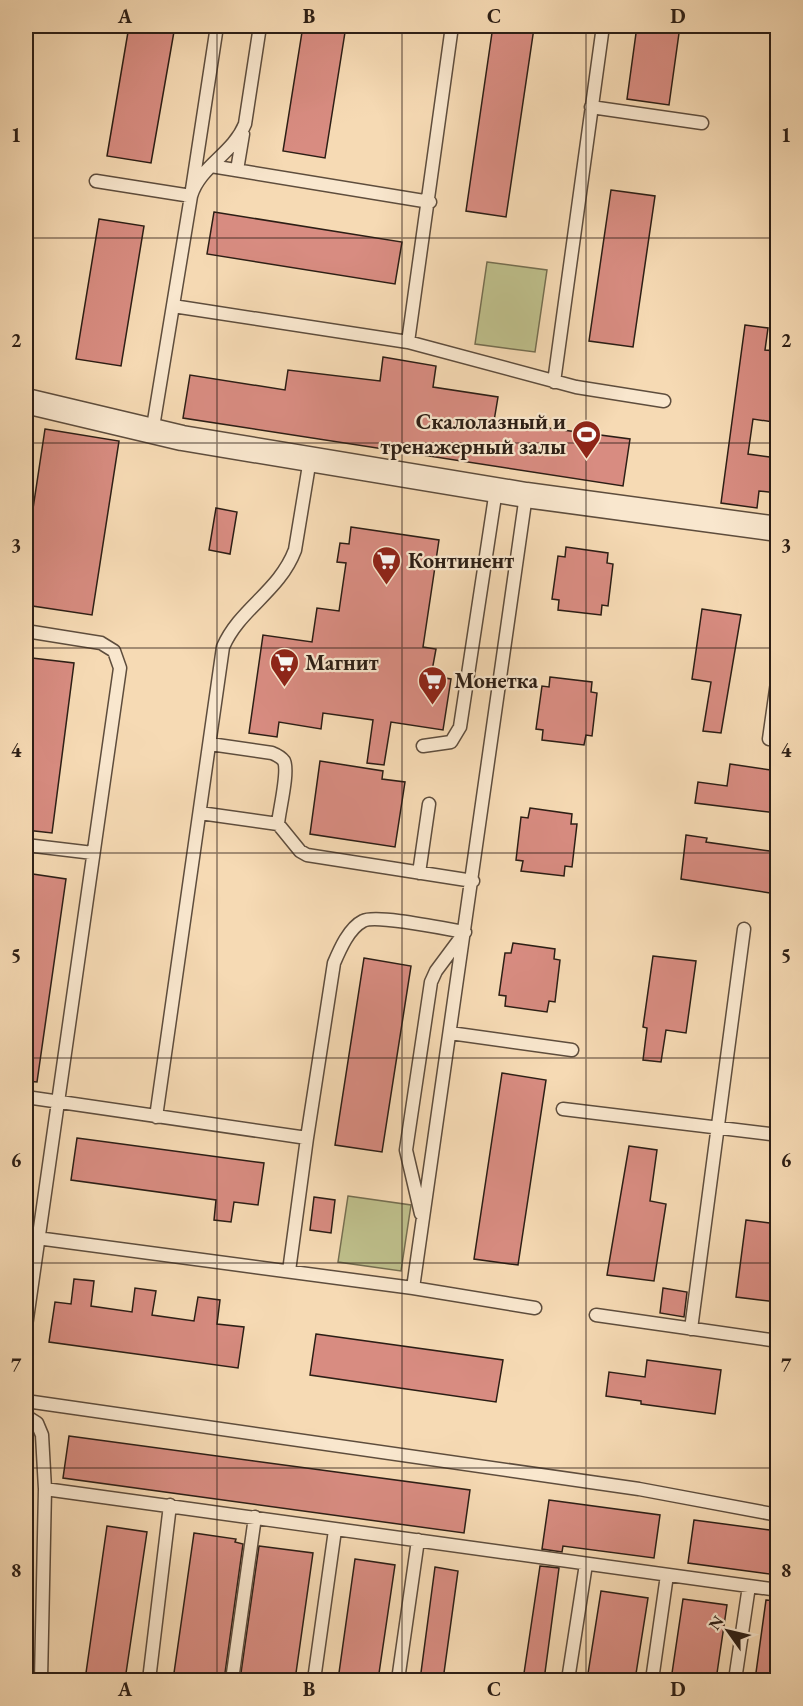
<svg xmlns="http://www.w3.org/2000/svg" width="803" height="1706" viewBox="0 0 803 1706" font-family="'EB Garamond',serif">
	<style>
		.green { fill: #bebf8b; stroke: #756e50; stroke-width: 1.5 }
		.building { fill: #d88c81; stroke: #2c1e15; stroke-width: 1.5 }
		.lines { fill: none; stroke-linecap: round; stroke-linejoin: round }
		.lane-casing { stroke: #5e4d3d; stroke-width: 15 }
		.street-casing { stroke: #5e4d3d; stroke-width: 27 }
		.path { stroke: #2c1e15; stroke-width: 4; stroke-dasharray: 1.5 3; stroke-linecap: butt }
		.lane { stroke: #f9e7ce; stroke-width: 12 }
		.street { stroke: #f9e7ce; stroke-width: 24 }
		.grid { fill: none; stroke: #2c1e15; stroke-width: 1.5; stroke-opacity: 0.55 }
		.labels { text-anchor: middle; stroke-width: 4.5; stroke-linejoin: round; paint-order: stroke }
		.poi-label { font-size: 22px; font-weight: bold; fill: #2c1e15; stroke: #f9e7ce; text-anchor: start }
		.neatline { fill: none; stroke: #2c1e15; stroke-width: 2 }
		.grid-label { font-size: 20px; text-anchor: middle; font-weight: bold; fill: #2c1e15 }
	</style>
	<rect width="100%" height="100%" fill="#f6dab4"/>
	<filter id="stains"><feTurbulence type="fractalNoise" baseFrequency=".00333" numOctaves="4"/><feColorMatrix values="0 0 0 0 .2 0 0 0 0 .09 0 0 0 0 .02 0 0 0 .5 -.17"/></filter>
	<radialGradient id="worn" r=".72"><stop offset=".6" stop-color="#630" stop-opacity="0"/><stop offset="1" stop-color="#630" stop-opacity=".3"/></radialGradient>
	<path class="green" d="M 487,262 L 547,270 L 535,352 L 475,344 Z
		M 348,1196 L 411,1205 L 401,1271 L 338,1262 Z"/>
	<path class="building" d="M 129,26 L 175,26 L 151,163 L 107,156 Z
		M 303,26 L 346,26 L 325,158 L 283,151 Z
		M 493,26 L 534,28 L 506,217 L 466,211 Z
		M 637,26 L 680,26 L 669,105 L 627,99 Z
		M 611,190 L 655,196 L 633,347 L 589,341 Z
		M 214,212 L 402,242 L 395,284 L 207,254 Z
		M 99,219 L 144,226 L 121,366 L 76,359 Z
		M 745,325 L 768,328 L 765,350 L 777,351 L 777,386 L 773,422 L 753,419 L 748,454 L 777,458 L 777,493 L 759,491 L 757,508 L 721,503 Z
		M 383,357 L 436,366 L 433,387 L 498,397 L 494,421 L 630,439 L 623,486 L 183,418 L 190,375 L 285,390 L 288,370 L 380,381 Z
		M 45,429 L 119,441 L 92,615 L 26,605 L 26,555 Z
		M 216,508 L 237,512 L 230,554 L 209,550 Z
		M 351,527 L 439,540 L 423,647 L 436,649 L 431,676 L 451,679 L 443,730 L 391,722 L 384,765 L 367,763 L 373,720 L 323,713 L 321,729 L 279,722 L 277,737 L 249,733 L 263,635 L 312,642 L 317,608 L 339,611 L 346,563 L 337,562 L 340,543 L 349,544 Z
		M 566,547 L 608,553 L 607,563 L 613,564 L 608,606 L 602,605 L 601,615 L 558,610 L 559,600 L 552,599 L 558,556 L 565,557 Z
		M 702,609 L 741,615 L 721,733 L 703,731 L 711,682 L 692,679 Z
		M 32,658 L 74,663 L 52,833 L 26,830 L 26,702 Z
		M 550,677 L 592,682 L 591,692 L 597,693 L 592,736 L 586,735 L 584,745 L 542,740 L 543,730 L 536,729 L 542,686 L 549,687 Z
		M 320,761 L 383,771 L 382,779 L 405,782 L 395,847 L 310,834 Z
		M 730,764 L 777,771 L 777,813 L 695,803 L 698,782 L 727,786 Z
		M 530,808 L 572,814 L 571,824 L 577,824 L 572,867 L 565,866 L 564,876 L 521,871 L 523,861 L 516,860 L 521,817 L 528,818 Z
		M 686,835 L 707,838 L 706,842 L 777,852 L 777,894 L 681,879 Z
		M 26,873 L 66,879 L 37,1082 L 26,1081 Z
		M 513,943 L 555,949 L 554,959 L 560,960 L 555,1002 L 549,1001 L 547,1012 L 505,1006 L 506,996 L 499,995 L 505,953 L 511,953 Z
		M 653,956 L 696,961 L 686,1033 L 666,1030 L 661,1062 L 643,1060 L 647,1028 L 643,1027 Z
		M 364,958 L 411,966 L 382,1152 L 335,1145 Z
		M 502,1073 L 546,1080 L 518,1265 L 474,1259 Z
		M 77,1138 L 264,1163 L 258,1205 L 234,1202 L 231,1222 L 214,1220 L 216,1200 L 71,1180 Z
		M 629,1146 L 657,1150 L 650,1201 L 666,1204 L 654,1281 L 607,1275 Z
		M 314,1197 L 335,1200 L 331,1233 L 310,1230 Z
		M 746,1220 L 777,1224 L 777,1302 L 736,1297 Z
		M 74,1279 L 94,1281 L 91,1306 L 132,1312 L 135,1288 L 156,1291 L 152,1315 L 194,1321 L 198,1297 L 220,1300 L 217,1324 L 244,1327 L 238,1368 L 49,1342 L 55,1302 L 71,1304 Z
		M 663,1288 L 687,1292 L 684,1317 L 660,1313 Z
		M 316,1334 L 503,1360 L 496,1402 L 310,1375 Z
		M 647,1360 L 721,1370 L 715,1414 L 641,1404 L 641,1401 L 606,1396 L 609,1372 L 645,1377 Z
		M 69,1436 L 470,1490 L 464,1533 L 63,1478 Z
		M 549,1500 L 660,1515 L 654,1558 L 563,1546 L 562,1552 L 542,1549 Z
		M 694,1520 L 777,1531 L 777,1575 L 688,1563 Z
		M 107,1526 L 147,1532 L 125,1680 L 85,1680 Z
		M 194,1533 L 236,1539 L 235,1542 L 243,1544 L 224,1680 L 173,1680 Z
		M 259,1546 L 313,1553 L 295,1680 L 240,1680 Z
		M 355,1559 L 395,1565 L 378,1680 L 338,1680 Z
		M 540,1566 L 559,1568 L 544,1680 L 523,1680 Z
		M 435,1567 L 458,1571 L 443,1680 L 420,1680 Z
		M 601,1591 L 648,1598 L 635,1680 L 587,1680 Z
		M 683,1599 L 727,1605 L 716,1680 L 671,1680 Z
		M 766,1600 L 777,1601 L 777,1680 L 755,1680 Z"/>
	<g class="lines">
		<defs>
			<path id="lane" d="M 591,107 L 702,123
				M 211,166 L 430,202
				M 237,170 L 243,134
				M 96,181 L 191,196 L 217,26
				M 173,306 L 408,342 L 576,387 L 664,401
				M 408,342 L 452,26
				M 554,382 L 603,26
				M 152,433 L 191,196 C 200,166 233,154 245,124 L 260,26
				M 26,631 L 101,643 L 114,651 L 120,668 L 26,1326
				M 769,739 L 778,675
				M 210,744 L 272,753 C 277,755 281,757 284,761 C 289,772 279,811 278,824
				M 423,746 L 451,742 L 460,727 L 496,490
				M 200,813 L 278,824 L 300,851 L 307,855 L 473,881
				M 26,845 L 93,853
				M 419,873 L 429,804
				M 450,1033 L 572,1050
				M 26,1097 L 307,1138 L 289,1271
				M 563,1109 L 778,1135
				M 156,1117 L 223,647 C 240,608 279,592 295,550 L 310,459
				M 307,1138 L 334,963 C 340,949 349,928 363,921 C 376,914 446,929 465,932 L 436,971 L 431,982 L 406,1150 L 421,1214
				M 37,1238 L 413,1288 L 535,1308
				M 413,1288 L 526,495
				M 596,1315 L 778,1341
				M 691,1329 L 744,929
				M 26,1401 L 639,1489 L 778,1515
				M 26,1416 L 37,1423 L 42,1435 L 45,1489 L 41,1680
				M 45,1489 L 778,1590
				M 149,1680 L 170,1505
				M 232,1680 L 255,1517
				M 314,1680 L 335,1530
				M 398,1680 L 418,1540
				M 568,1680 L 586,1564
				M 652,1680 L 667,1575
				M 735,1680 L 749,1586"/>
			<path id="street" d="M 26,401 L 182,438 L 526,495 L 778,529"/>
		</defs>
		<use href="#lane" class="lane-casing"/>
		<use href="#street" class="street-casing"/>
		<path class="path" d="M 26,59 L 31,26"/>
		<use href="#lane" class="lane"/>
		<use href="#street" class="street"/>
	</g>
	<path class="grid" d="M 217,26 L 217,1680M 402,26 L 402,1680M 586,26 L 586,1680M 26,238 L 778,238M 26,443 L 778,443M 26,648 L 778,648M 26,853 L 778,853M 26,1058 L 778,1058M 26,1263 L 778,1263M 26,1468 L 778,1468"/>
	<defs>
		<symbol id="stadium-pin" viewBox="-11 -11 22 30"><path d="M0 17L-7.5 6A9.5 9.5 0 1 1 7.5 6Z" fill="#8f2418" stroke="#f9e7ce"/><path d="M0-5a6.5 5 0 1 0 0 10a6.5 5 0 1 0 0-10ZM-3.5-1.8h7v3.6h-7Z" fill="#fff"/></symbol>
		<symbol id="supermarket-pin" viewBox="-11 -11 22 30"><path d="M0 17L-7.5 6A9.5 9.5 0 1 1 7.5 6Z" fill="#8f2418" stroke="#f9e7ce"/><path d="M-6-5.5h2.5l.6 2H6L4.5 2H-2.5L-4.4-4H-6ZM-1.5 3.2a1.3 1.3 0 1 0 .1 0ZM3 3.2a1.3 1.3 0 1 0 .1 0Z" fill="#fff"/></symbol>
	</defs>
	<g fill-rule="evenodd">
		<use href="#stadium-pin" x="570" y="418" width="33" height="45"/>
		<use href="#supermarket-pin" x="370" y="544" width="33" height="45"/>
		<use href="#supermarket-pin" x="268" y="646" width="33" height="45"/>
		<use href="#supermarket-pin" x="416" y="664" width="33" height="45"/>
	</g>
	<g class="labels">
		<g class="poi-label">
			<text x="566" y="429" text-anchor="end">Скалолазный и<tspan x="566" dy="25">тренажерный залы</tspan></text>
			<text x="408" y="568">Континент</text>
			<text x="305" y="670">Магнит</text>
			<text x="454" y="688">Монетка</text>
		</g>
	</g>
	<rect width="803" height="1706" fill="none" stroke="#f6dab4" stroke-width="66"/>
	<g transform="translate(728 1631) rotate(304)" stroke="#f9e7ce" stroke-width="4.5" paint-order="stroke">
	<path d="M0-4.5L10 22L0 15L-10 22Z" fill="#2c1e15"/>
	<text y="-9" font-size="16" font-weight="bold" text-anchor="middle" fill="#2c1e15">N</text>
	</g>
	<rect x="33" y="33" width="737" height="1640" class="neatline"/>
	<g class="grid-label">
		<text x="125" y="23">A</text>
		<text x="309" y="23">B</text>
		<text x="494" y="23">C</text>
		<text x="678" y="23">D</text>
		<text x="16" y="142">1</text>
		<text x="786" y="142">1</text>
		<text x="16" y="347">2</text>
		<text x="786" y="347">2</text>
		<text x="16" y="552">3</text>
		<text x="786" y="552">3</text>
		<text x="16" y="757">4</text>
		<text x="786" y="757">4</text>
		<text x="16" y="962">5</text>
		<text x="786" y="962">5</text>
		<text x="16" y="1167">6</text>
		<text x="786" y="1167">6</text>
		<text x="16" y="1372">7</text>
		<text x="786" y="1372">7</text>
		<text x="16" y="1577">8</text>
		<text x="786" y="1577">8</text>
		<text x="125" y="1696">A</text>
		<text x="309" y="1696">B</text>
		<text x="494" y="1696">C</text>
		<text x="678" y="1696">D</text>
	</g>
	<rect width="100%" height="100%" filter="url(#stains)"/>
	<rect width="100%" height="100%" fill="url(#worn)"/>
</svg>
